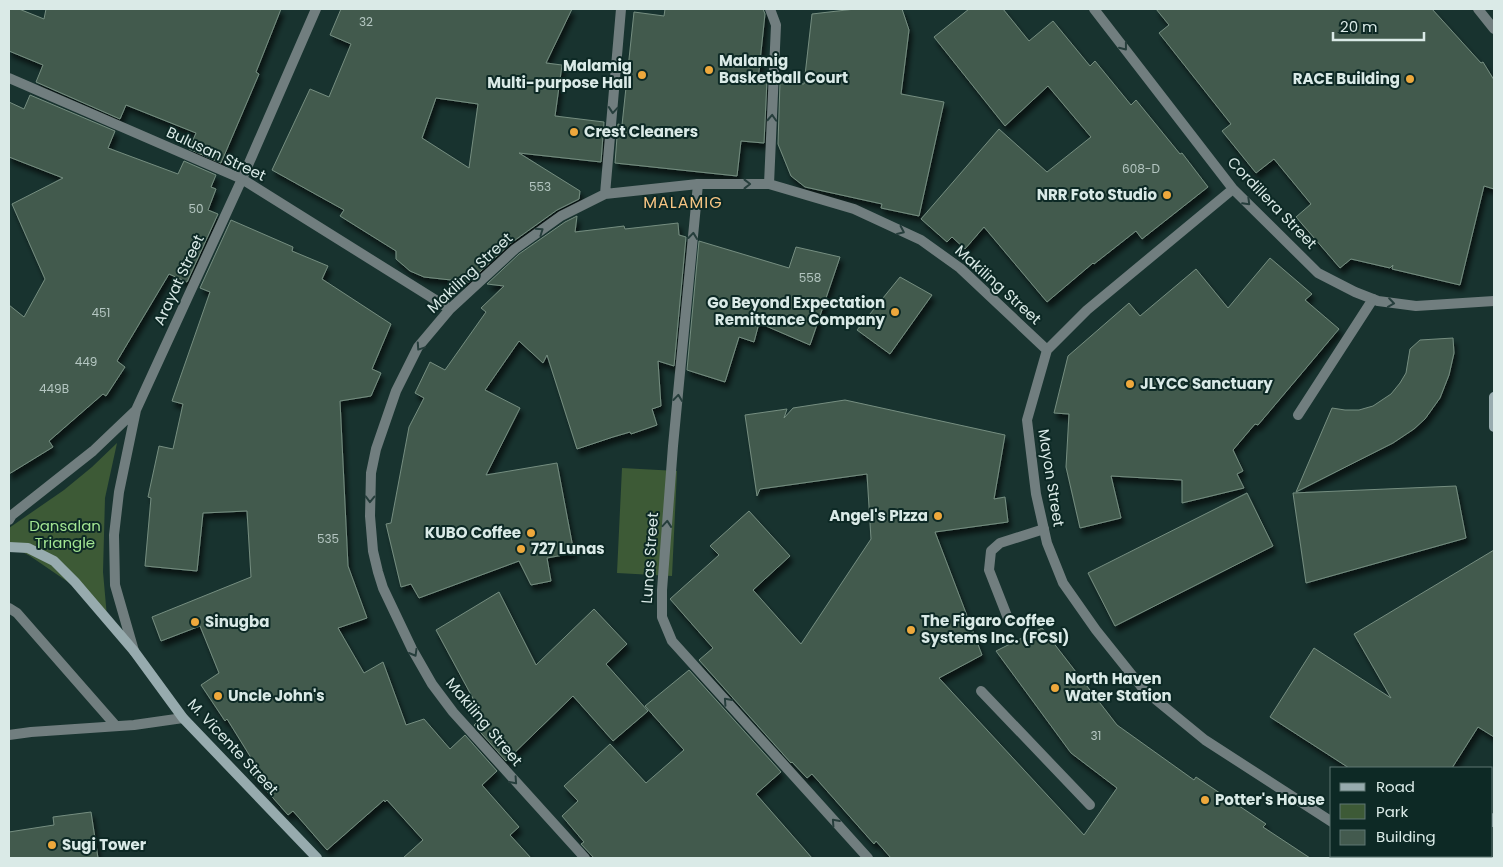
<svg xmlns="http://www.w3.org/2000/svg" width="1503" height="867" viewBox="0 0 1503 867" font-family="Poppins,sans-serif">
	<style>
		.green { fill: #3d5a36 }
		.building { fill: #435a4e; stroke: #758e80; fill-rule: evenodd; filter: url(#shadow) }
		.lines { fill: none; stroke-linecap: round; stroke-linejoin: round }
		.lane { stroke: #717e7f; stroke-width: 10 }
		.street { stroke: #717e7f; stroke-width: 10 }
		.secondary { stroke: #97abae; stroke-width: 10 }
		.oneway { stroke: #263e3c }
		.poi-dot { fill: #eea83c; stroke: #0d2925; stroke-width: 2 }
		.labels { text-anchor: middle; stroke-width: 4; stroke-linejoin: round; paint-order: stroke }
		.number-label { font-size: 12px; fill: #b4c6c1 }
		.poi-label { font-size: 15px; font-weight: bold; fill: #daeae7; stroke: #0d2925; text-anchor: start }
		.street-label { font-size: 15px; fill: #daeae7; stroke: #0d2925 }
		.park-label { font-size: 15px; fill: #a2e492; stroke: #0d2925 }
		.neighbourhood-label { font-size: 16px; letter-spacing: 1px; fill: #f7c584; stroke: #0d2925 }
	</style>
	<defs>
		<filter id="shadow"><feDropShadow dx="3" dy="5.5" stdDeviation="2.5" flood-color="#0009"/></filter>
	</defs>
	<rect width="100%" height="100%" fill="#18332f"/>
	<path class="green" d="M 117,443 L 105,498 L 103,572 L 107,617 L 68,582 L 30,556 L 9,545 L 9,528 L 64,490 L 92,467 Z
		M 622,468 L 677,471 L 672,576 L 617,573 Z"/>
	<path class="building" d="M 9,9 L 19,9 L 44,19 L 46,9 L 281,9 L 256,72 L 259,74 L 221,163 L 189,149 L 196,133 L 126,105 L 120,119 L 36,82 L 43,65 L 9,51 Z
		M 341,9 L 572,9 L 546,63 L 562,65 L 555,116 L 604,122 L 601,162 L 519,153 L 580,191 L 579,199 L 557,210 L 511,243 L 469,282 L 424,277 L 410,271 L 396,259 L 396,251 L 340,216 L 344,210 L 272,170 L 310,89 L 329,97 L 351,44 L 330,35 ZM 436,98 L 478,104 L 469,168 L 422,138 Z
		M 665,9 L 763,9 L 765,14 L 758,80 L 767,80 L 764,143 L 741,141 L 737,176 L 615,163 L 618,124 L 622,125 L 634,12 L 664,16 Z
		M 855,9 L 902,9 L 909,30 L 901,94 L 944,102 L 919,216 L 881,208 L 882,204 L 805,187 L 791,176 L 778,144 L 780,82 L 804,84 L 812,14 Z
		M 969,9 L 1003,9 L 1029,41 L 1053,21 L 1090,66 L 1095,61 L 1131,105 L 1136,100 L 1180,154 L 1182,153 L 1208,187 L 1142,239 L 1136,231 L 1094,264 L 1093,263 L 1047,302 L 984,227 L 965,249 L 952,237 L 947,242 L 921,219 L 999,129 L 1047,172 L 1091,137 L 1048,86 L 1005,126 L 934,37 Z
		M 1156,9 L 1432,9 L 1481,63 L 1483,62 L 1494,80 L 1494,189 L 1484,186 L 1460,285 L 1392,269 L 1393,265 L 1390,268 L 1351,259 L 1340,268 L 1296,217 L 1311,204 L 1274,159 L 1256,173 L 1222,131 L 1231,124 L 1159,33 L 1169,25 Z
		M 30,95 L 115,131 L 108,148 L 178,174 L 184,161 L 216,175 L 211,187 L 216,189 L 208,210 L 218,214 L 187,282 L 169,274 L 117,361 L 125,367 L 106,396 L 103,394 L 49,441 L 53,447 L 9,474 L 9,305 L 24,317 L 45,279 L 12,204 L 63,178 L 9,157 L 9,102 L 24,109 Z
		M 577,216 L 575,232 L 624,226 L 625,229 L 678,223 L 679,235 L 686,237 L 674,366 L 658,361 L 661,406 L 652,409 L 657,425 L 631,434 L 630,432 L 613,437 L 577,449 L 547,355 L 543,363 L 519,341 L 485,390 L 520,408 L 486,475 L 557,463 L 574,553 L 547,558 L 551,581 L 531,585 L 519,561 L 419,598 L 411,584 L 401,587 L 386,524 L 391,523 L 409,427 L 424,398 L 415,393 L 430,362 L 445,370 L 486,312 L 481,308 L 504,286 L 487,284 L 519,254 L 565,222 Z
		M 231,220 L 293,247 L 292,251 L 328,266 L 322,279 L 391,324 L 372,369 L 381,373 L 371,396 L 340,401 L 348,566 L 367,618 L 338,628 L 364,673 L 383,662 L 406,725 L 424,719 L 450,749 L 465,735 L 497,771 L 482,785 L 519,827 L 510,835 L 531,858 L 403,858 L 423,840 L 387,800 L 385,802 L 384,800 L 327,850 L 293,811 L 288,815 L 252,774 L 258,769 L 227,719 L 225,721 L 201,685 L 219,673 L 200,626 L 161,641 L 152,617 L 251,577 L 247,511 L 203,513 L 197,571 L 145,566 L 151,498 L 148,497 L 159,446 L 173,449 L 183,404 L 172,401 L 210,292 L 200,288 Z
		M 699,241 L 789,268 L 796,247 L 840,257 L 810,345 L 759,323 L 754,342 L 739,337 L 725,382 L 687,370 Z
		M 1270,258 L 1312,294 L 1305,300 L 1339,329 L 1258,425 L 1255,424 L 1233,450 L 1243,471 L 1237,474 L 1244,488 L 1182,503 L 1182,480 L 1111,476 L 1121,518 L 1080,528 L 1066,467 L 1069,414 L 1054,413 L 1068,356 L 1129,303 L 1140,316 L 1196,269 L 1228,308 Z
		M 900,277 L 932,295 L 890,354 L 857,330 Z
		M 1453,338 L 1454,353 L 1449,375 L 1440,398 L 1425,419 L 1414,429 L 1393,443 L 1296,492 L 1332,408 L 1345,410 L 1359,410 L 1373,406 L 1391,394 L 1400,383 L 1406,373 L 1410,349 L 1420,340 Z
		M 845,400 L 1005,435 L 994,499 L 1005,497 L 1008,522 L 935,532 L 982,655 L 939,678 L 1084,835 L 1117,788 L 1071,753 L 996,651 L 1042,628 L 1117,725 L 1194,780 L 1196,777 L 1266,824 L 1263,827 L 1310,858 L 891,858 L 876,841 L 874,844 L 812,774 L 807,778 L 792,762 L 791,763 L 699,660 L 713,648 L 670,599 L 719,555 L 710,546 L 749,511 L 790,556 L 753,590 L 801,644 L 871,539 L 867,474 L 760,489 L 757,496 L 745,415 L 787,409 L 784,418 L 793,408 Z
		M 1456,486 L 1466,538 L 1306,583 L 1293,493 Z
		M 1247,493 L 1273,546 L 1115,626 L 1088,573 Z
		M 1494,550 L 1494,737 L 1478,727 L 1452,768 L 1349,768 L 1270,717 L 1314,648 L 1391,698 L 1354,634 Z
		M 499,592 L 536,665 L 594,609 L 627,644 L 606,664 L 648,711 L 613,741 L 573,696 L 506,761 L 474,725 L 483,717 L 436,630 Z
		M 689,670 L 781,772 L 756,794 L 812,858 L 594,858 L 581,844 L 584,842 L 562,816 L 578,801 L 564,786 L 610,744 L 646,783 L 684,750 L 645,706 Z
		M 91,812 L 98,858 L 9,858 L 9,832 L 54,825 L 53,817 Z"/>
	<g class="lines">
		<path class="lane" d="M 698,184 L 673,446 L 662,590 L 662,617 L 672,641 L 868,858
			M 1298,415 L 1373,299
			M 9,608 L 17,613 L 116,726
			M 1009,621 L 989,570 L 991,551 L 1000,543 L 1044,529
			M 981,691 L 1090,805
			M 9,735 L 31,732 L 134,725 L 183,718"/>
		<path class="street" d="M 1094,9 L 1233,189 L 1318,273 L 1355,292 L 1378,301 L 1416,306 L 1494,301
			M 1478,9 L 1494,29
			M 9,78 L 242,179 L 450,309
			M 769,184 L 776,25 L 770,9
			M 1233,189 L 1087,310 L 1047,350 L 1027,420 L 1036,494 L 1047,543 L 1063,583 L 1096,630 L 1144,690 L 1205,740 L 1332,822
			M 605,194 L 621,9
			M 9,520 L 12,515 L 93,451 L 136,410 L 242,179 L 316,9
			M 134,651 L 115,585 L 114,535 L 119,492 L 136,410
			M 1385,856 L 1389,858
			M 585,858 L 453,712 L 432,684 L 412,649 L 383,588 L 378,572 L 373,551 L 370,516 L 371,473 L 376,449 L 396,391 L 418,347 L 450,309 L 515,249 L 561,216 L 605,194 L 698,184 L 769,184 L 854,209 L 921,240 L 960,268 L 1047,350"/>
		<path class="secondary" d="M 1494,397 L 1494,427
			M 9,547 L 28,548 L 54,561 L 75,582 L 134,651 L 183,718 L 317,858
			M 1492,822 L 1494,818
			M 1469,858 L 1471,856"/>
	</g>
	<defs><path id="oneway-chevron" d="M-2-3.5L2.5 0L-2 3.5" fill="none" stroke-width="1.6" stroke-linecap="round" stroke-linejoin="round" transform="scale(1.25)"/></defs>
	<g class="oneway">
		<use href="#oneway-chevron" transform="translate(1124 47) rotate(52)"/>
		<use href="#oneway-chevron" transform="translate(613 110) rotate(95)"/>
		<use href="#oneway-chevron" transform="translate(772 118) rotate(-87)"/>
		<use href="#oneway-chevron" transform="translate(747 184)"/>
		<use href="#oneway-chevron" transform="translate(1247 202) rotate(45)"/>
		<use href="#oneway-chevron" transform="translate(540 231) rotate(-35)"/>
		<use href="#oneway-chevron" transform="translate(901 231) rotate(25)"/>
		<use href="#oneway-chevron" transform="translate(693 236) rotate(-84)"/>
		<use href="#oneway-chevron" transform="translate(1391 303) rotate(8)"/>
		<use href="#oneway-chevron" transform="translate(420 347) rotate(124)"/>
		<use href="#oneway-chevron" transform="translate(678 398) rotate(-84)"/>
		<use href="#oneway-chevron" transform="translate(370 499) rotate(91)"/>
		<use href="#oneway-chevron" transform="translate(667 524) rotate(-85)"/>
		<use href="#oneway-chevron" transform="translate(414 653) rotate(60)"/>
		<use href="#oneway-chevron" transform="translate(727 701) rotate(-132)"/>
		<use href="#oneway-chevron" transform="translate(514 781) rotate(48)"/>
		<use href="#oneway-chevron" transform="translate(835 822) rotate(-132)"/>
	</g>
	<g class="poi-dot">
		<circle cx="709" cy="70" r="5"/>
		<circle cx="642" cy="75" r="5"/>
		<circle cx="1410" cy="79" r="5"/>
		<circle cx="574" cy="132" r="5"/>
		<circle cx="1167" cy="195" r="5"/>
		<circle cx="895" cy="312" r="5"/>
		<circle cx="1130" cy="384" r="5"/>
		<circle cx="938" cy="516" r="5"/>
		<circle cx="531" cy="533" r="5"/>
		<circle cx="521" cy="549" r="5"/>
		<circle cx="195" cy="622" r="5"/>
		<circle cx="911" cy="630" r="5"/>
		<circle cx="1055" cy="688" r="5"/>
		<circle cx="218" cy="696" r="5"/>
		<circle cx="1205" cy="800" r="5"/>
		<circle cx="52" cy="845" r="5"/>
	</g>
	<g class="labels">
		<g class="number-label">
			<text x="366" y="26">32</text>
			<text x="1141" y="173">608-D</text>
			<text x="540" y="191">553</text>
			<text x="196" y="213">50</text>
			<text x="810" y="282">558</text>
			<text x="101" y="317">451</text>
			<text x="86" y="366">449</text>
			<text x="54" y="393">449B</text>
			<text x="328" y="543">535</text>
			<text x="1096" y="740">31</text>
		</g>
		<g class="poi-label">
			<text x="719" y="66">Malamig<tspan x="719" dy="17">Basketball Court</tspan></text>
			<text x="632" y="71" text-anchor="end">Malamig<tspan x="632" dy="17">Multi-purpose Hall</tspan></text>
			<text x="1400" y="84" text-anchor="end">RACE Building</text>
			<text x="584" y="137">Crest Cleaners</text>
			<text x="1157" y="200" text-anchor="end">NRR Foto Studio</text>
			<text x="885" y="308" text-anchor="end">Go Beyond Expectation<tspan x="885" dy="17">Remittance Company</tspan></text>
			<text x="1140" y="389">JLYCC Sanctuary</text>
			<text x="928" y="521" text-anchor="end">Angel's PIzza</text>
			<text x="521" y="538" text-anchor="end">KUBO Coffee</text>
			<text x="531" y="554">727 Lunas</text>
			<text x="921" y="626">The Figaro Coffee<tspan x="921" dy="17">Systems Inc. (FCSI)</tspan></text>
			<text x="205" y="627">Sinugba</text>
			<text x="1065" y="684">North Haven<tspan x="1065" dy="17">Water Station</tspan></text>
			<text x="228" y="701">Uncle John's</text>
			<text x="1215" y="805">Potter's House</text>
			<text x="62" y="850">Sugi Tower</text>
		</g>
		<g class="street-label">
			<text transform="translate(216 154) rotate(25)" y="5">Bulusan Street</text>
			<text transform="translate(1272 203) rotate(46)" y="5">Cordillera Street</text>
			<text transform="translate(470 273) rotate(-43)" y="5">Makiling Street</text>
			<text transform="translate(179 280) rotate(-65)" y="5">Arayat Street</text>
			<text transform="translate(998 285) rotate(42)" y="5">Makiling Street</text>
			<text transform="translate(1051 478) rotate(81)" y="5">Mayon Street</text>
			<text transform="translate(650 558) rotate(-86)" y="5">Lunas Street</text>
			<text transform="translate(484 722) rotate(50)" y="5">Makiling Street</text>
			<text transform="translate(233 747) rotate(47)" y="5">M. Vicente Street</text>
		</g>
		<g class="park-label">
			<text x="65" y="531">Dansalan<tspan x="65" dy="17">Triangle</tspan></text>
		</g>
		<g class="neighbourhood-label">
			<text x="683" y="208">MALAMIG</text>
		</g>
	</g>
	<rect width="1503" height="867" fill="none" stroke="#daeae7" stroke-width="20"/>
	<rect x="1330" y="767" width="162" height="90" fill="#0d2925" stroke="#5f7673"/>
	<rect x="1340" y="783" width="25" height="8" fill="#97abae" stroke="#5f7673"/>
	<text x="1376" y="792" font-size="15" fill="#daeae7">Road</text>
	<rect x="1340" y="804" width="25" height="15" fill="#3d5a36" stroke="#5f7673"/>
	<text x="1376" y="817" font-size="15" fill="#daeae7">Park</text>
	<rect x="1340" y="830" width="25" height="15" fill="#435a4e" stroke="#5f7673"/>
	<text x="1376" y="842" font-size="15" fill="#daeae7">Building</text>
	<path d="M1333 32v8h91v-8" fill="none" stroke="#daeae7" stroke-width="2.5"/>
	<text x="1340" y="32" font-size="15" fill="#daeae7" stroke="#0d2925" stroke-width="4" paint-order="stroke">20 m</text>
</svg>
